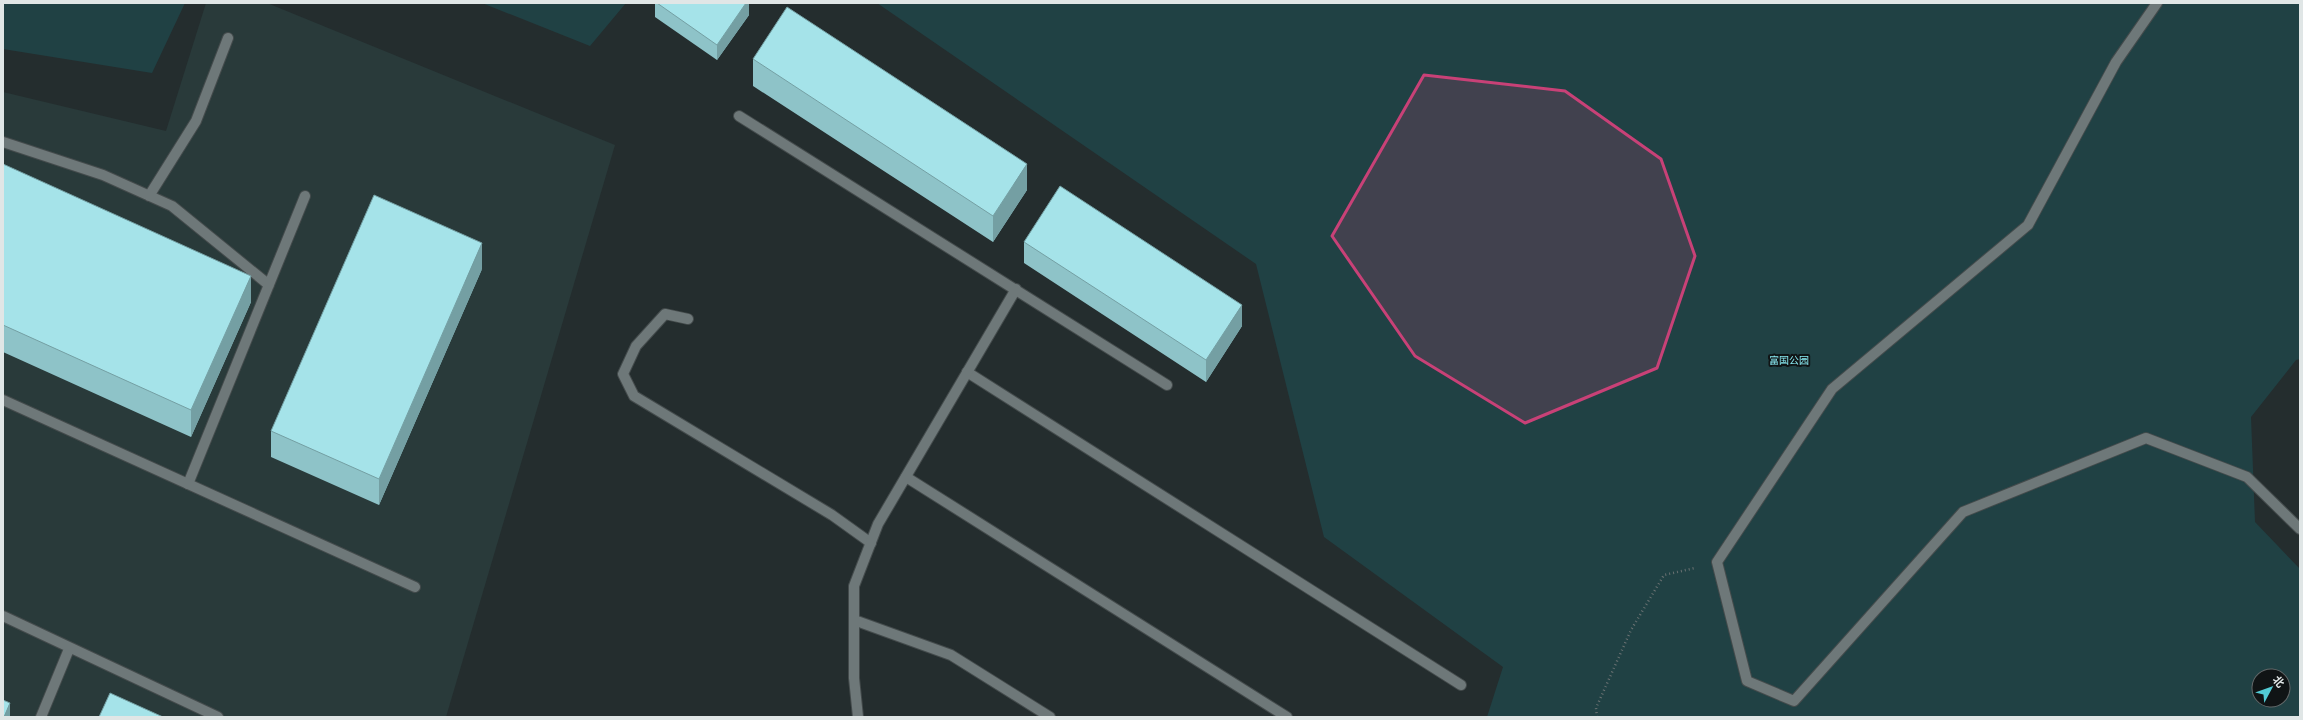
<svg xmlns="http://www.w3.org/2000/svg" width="2303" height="720" viewBox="0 0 2303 720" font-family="Lato,'Noto Sans SC',sans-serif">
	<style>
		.built { fill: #293a3a }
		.green { fill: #204144; fill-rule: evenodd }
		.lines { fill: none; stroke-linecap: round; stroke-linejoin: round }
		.service-casing { stroke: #444b4c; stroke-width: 12 }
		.minor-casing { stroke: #444b4c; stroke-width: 12 }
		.path { stroke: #697172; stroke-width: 2.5; stroke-dasharray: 1 3; stroke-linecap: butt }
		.service { stroke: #6e7879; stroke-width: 10 }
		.minor { stroke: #6e7879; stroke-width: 10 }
		.wall { fill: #8ec3c8 }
		.shaded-wall { fill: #749fa3 }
		.building { fill: #a5e3e9; stroke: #749fa3 }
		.marked { fill: #c84177; fill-opacity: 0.2; stroke: #c84177; stroke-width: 3; stroke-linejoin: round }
		.labels { text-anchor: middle; stroke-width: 4; stroke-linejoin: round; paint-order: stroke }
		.park-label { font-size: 10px; fill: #8aecf4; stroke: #101415 }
	</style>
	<rect width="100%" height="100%" fill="#242d2e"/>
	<path class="built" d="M 206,3 L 267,3 L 615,145 L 446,717 L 3,717 L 3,92 L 166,131 Z"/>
	<path class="green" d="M 3,3 L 185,3 L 152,73 L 3,49 Z
		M 482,3 L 626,3 L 590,46 Z
		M 877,3 L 2300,3 L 2300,359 L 2296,360 L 2251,417 L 2255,522 L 2300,569 L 2300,717 L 1487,717 L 1503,667 L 1324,537 L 1256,264 ZM 2259,676 L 2283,676 L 2283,700 L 2259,700 Z"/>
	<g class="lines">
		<defs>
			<path id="service" d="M 3,142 L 103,175 L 172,206 L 269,285
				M 149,196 L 196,121 L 228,38
				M 688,319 L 665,314 L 636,346 L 623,374 L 634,396 L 832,515 L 871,543
				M 967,372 L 1461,685
				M 906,477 L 1287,717
				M 188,484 L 305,196"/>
			<path id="minor" d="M 2157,3 L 2116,62 L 2028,225 L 1832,389 L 1717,562 L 1747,681 L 1794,701 L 1963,512 L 2146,438 L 2247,477 L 2300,529
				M 739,116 L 1167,385
				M 3,400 L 415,587
				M 3,616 L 218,717
				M 854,620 L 951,655 L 1050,717
				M 41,717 L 69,649
				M 858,717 L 854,678 L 854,586 L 878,524 L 1016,289"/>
		</defs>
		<use href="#service" class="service-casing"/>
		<use href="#minor" class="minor-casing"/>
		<path class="path" d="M 1597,717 L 1596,708 L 1631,630 L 1664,575 L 1695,568"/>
		<use href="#service" class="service"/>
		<use href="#minor" class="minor"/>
	</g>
	<path class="wall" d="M 655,3 L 749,3 L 749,15 L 717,60 L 655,17 Z
		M 753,59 L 1027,190 L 993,242 L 753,86 Z
		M 3,164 L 251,302 L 191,437 L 3,352 Z
		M 1024,242 L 1242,326 L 1206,382 L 1024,263 Z
		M 482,269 L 379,505 L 271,457 L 271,431 Z"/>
	<path class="shaded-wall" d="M 746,3 L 749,3 L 749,15 L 717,60 L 717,45 Z
		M 1027,164 L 1027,190 L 993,242 L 993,216 Z
		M 482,243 L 482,269 L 379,505 L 379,479 Z
		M 251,276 L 251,302 L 191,437 L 191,410 Z
		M 1242,305 L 1242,326 L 1206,382 L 1206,360 Z
		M 10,703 L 10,717 L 4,717 Z"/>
	<path class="building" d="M 657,3 L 746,3 L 717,45 Z
		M 787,7 L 1027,164 L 993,216 L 753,59 Z
		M 3,164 L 251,276 L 191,410 L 3,325 Z
		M 1060,186 L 1242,305 L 1206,360 L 1024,242 Z
		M 374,195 L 482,243 L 379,479 L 271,431 Z
		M 110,693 L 163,717 L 99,717 Z
		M 3,700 L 10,703 L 4,717 L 3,717 Z"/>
	<path class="marked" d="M 1424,75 L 1565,91 L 1661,159 L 1695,256 L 1657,368 L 1525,423 L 1415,356 L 1332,236 Z"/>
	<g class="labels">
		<g class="park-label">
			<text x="1789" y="364">富国公园</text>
		</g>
	</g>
	<rect width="2303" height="720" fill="none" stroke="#e0e6e6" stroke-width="8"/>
	<g transform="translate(2271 688) rotate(49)"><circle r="19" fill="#101415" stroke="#636869"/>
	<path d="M0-3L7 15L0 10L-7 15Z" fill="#52ccd5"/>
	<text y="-6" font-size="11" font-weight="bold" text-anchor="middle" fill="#e0e6e6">北</text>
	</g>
</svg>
